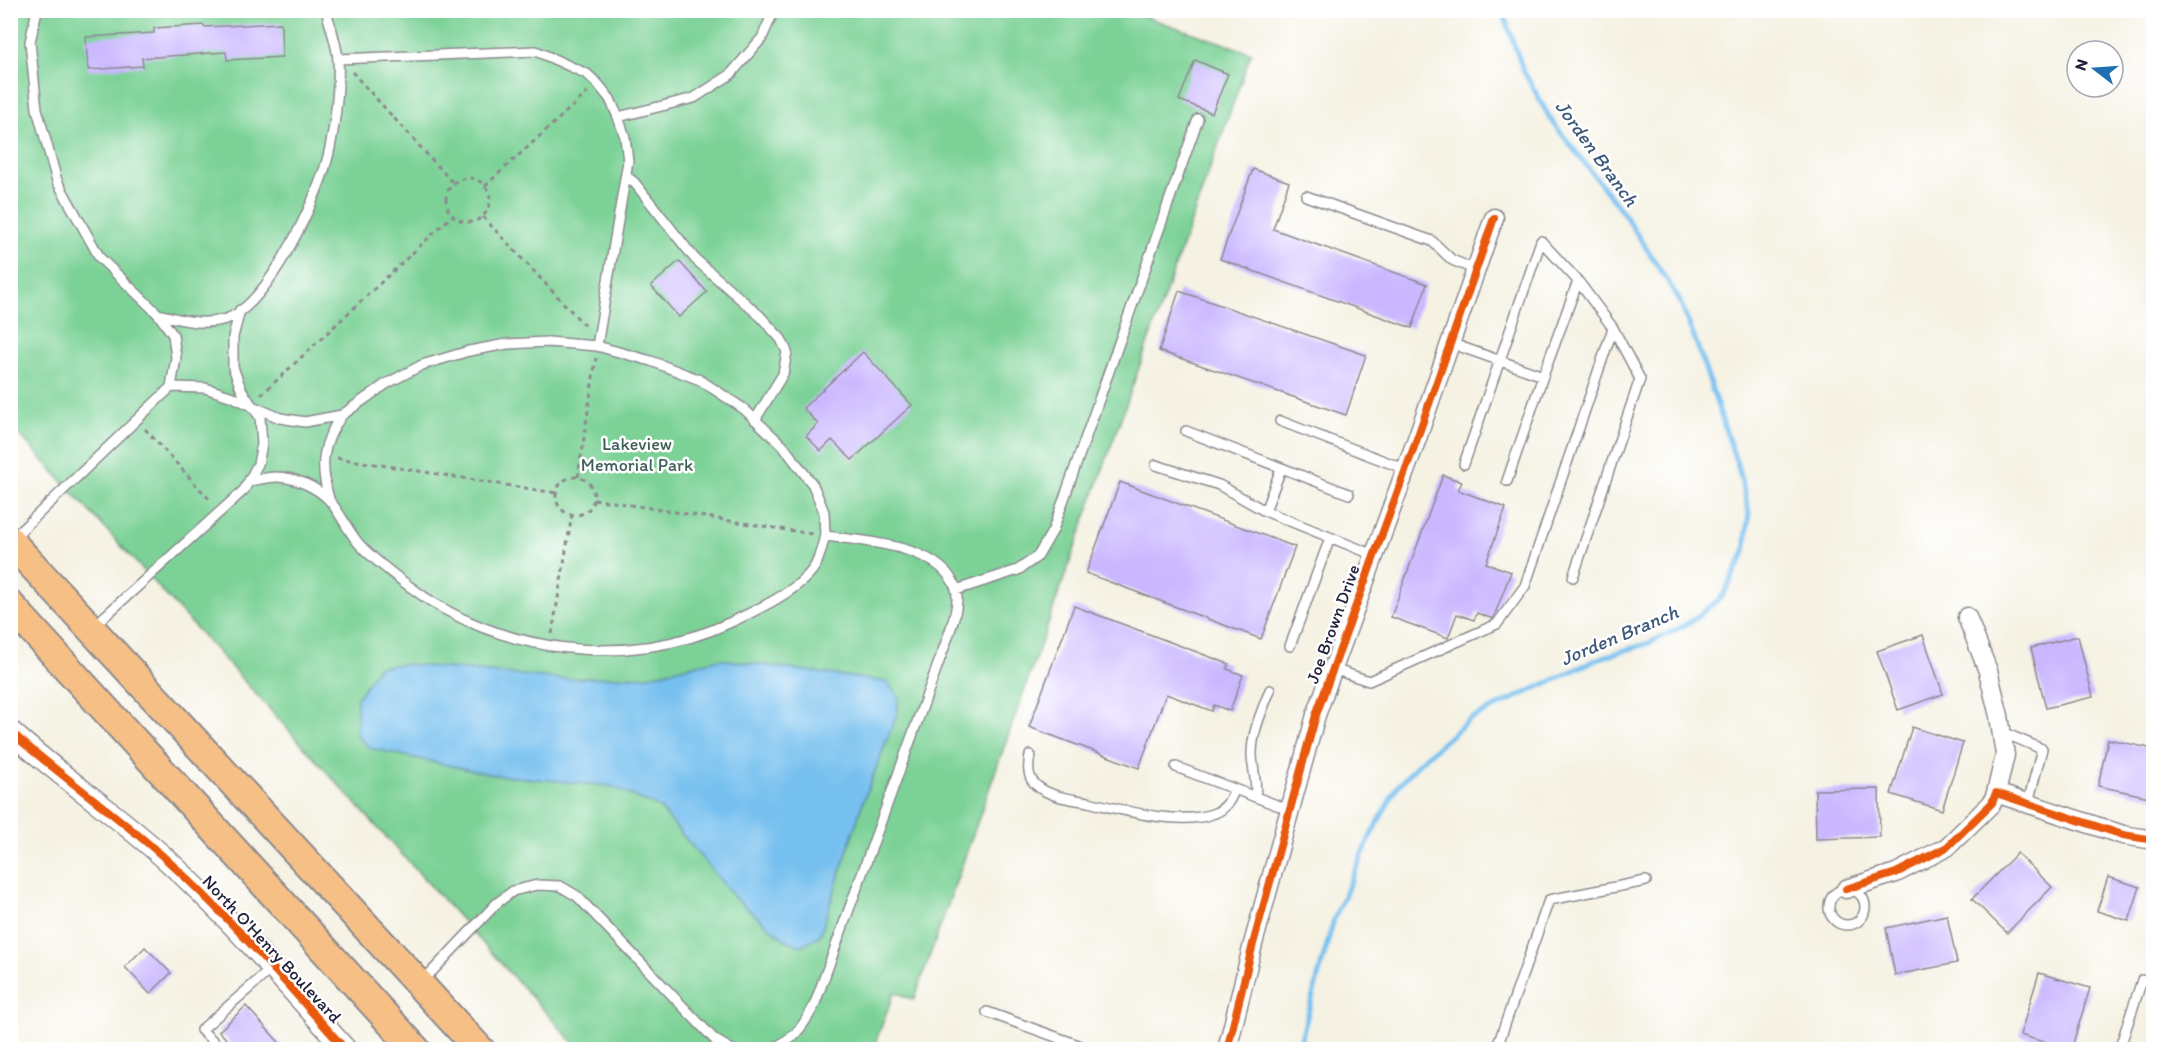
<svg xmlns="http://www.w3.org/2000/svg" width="2164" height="1060" viewBox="0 0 2164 1060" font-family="Itim,sans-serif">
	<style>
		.green { fill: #7cd296; stroke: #4f7a68; stroke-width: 1.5 }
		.water { fill: #76c0ef; stroke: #4c7195; stroke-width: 1.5 }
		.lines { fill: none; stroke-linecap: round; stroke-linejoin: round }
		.stream { stroke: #76c0ef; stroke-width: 5 }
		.building { fill: #cab7ff }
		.service-casing { stroke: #8c8a8f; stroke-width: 12 }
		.minor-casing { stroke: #8c8a8f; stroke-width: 21 }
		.tertiary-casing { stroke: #8c8a8f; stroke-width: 24 }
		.trunk-casing { stroke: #8c8a8f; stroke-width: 32 }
		.path { stroke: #8c8a8f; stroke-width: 3; stroke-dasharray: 4.5 4.5; stroke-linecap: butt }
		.service { stroke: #fff; stroke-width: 9 }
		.minor { stroke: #fff; stroke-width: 18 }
		.tertiary { stroke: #fff; stroke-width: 21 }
		.trunk { stroke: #f5bf86; stroke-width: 28 }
		.cycleway-casing { stroke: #fff; stroke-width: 11 }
		.cycleway { stroke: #e8590c; stroke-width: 8 }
		.labels { text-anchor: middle; stroke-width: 5; stroke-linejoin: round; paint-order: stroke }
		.park-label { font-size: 18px; fill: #42605b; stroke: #fff }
		.street-label { font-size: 18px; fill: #22223b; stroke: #fff }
		.water-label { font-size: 20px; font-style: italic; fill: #3f597a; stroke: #fff }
	</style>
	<rect width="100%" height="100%" fill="#fff"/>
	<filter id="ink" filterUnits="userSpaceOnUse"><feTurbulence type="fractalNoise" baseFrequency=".0167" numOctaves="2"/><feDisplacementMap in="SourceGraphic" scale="12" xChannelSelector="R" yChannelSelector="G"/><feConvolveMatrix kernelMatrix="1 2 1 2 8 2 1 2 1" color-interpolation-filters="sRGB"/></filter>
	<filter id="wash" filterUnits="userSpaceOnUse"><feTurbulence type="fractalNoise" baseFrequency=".008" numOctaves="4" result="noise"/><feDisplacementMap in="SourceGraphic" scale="24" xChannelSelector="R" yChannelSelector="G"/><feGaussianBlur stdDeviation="1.35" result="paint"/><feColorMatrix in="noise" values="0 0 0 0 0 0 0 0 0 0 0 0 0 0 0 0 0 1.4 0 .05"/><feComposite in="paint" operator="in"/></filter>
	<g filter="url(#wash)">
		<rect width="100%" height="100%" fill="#f5f2e3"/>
		<path class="green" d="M 1126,10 L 1251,53 L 914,1000 L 894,992 L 873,1049 L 579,1049 L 11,425 L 10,11 Z"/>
		<path class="water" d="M 720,659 L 887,682 L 899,697 L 897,714 L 864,799 L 820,935 L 801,946 L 784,939 L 736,899 L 660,808 L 611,786 L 493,775 L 369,748 L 357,735 L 357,698 L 378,667 L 405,664 L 562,679 L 648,676 Z"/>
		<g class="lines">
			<path class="stream" d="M 1298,1050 L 1334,919 L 1372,833 L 1397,787 L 1421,761 L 1470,719 L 1600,658 L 1649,643 L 1689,623 L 1722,597 L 1745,552 L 1749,512 L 1738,467 L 1697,345 L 1679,299 L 1624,214 L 1551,120 L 1523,70 L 1502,10"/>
		</g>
		<g id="blocks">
			<path class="building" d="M 281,23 L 282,57 L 227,60 L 226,52 L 142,58 L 143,66 L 88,70 L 86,37 L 154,33 L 154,28 L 204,25 L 204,27 Z
				M 1195,60 L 1228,74 L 1212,113 L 1179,100 Z
				M 1253,169 L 1289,182 L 1273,229 L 1427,284 L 1412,328 L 1220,259 Z
				M 679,261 L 707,292 L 679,317 L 651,286 Z
				M 1179,291 L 1366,355 L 1346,415 L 1159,351 Z
				M 863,352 L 912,405 L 852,460 L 832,440 L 821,451 L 806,436 L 818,424 L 803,408 Z
				M 1443,475 L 1462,482 L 1458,490 L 1506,508 L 1486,563 L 1511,572 L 1493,619 L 1477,613 L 1474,620 L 1457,614 L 1448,638 L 1391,617 Z
				M 1120,482 L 1295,547 L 1261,639 L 1086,573 Z
				M 1074,606 L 1229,664 L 1227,669 L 1243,675 L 1230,711 L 1214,705 L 1212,711 L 1166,694 L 1139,768 L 1029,727 Z
				M 1923,635 L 1943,694 L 1898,710 L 1877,651 Z
				M 2078,636 L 2093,697 L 2046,708 L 2031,648 Z
				M 1912,727 L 1963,743 L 1942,810 L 1891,794 Z
				M 2108,739 L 2154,749 L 2154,798 L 2098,786 Z
				M 1879,789 L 1880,837 L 1816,839 L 1815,790 Z
				M 2017,853 L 2052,887 L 2007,933 L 1972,899 Z
				M 2108,877 L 2140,887 L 2129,921 L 2097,911 Z
				M 1947,915 L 1957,963 L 1895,975 L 1886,928 Z
				M 145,947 L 171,973 L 150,994 L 125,967 Z
				M 2039,973 L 2090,988 L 2071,1050 L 2020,1035 Z
				M 246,1006 L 286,1050 L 236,1050 L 219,1031 Z"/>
		</g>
	</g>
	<g filter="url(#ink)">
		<use href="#blocks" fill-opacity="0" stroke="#8c8a8f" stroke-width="1.5"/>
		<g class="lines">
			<defs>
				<path id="service" d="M 338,59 L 536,51 L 587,74 L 598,84 L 610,99 L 618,117 L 625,137 L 628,161 L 597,346 L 651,361 L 700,380 L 744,409 L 783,446 L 813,485 L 824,512 L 825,536 C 863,541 942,545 956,589 C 961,606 947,639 941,656 L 814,1006 C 801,1030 794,1039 769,1050
					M 618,117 L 694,98 L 730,75 L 762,38 L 774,10
					M 626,176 L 634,182 L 695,259 L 760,316 L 781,339 L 787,352 L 783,374 L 755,420
					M 1306,196 L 1432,241 L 1452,260 L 1476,270
					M 1578,281 L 1613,328
					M 240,310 L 233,337 L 233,367 L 241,389 L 252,406 L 280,418 L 305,422 L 342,415 L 386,384 L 422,365 L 469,351 L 507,344 L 548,342 L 597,346
					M 158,314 C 181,320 202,326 226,319 C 266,306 310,212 323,173 C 333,146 340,89 338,60 C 337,44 330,26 326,10
					M 1450,343 L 1543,376 L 1578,281 L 1541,241 L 1464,464
					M 1280,421 L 1405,469
					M 1186,431 L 1349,494
					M 1156,465 L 1219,485 L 1265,511 L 1374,555
					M 249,481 C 258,480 267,477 276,477 C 294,477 317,487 329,500 C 341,513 348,532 360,545 C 374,560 393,574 409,586 C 497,654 628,670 729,623 C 753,612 801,590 815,566 C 820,558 822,545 825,536
					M 1507,481 L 1543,376
					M 329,499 C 320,466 321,444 342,415
					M 1265,511 L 1281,469
					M 11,540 L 171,387 L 176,358 L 173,335 L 158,314 L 100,258 L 57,181 L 37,109 L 30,42 L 37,10
					M 956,590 L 1018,570 L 1038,556 L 1053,530 L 1198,119
					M 94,626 L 244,490 L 258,464 L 262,444 L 260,417 L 252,406 L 233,397 L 205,388 L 171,387
					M 1290,646 L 1330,538
					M 1333,669 L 1369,681 L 1497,624 L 1525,586 L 1613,328 L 1640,379 L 1573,577
					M 2002,732 L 2042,749 L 2028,803
					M 1030,755 C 1028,766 1027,777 1036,785 C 1049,797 1072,799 1088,802 C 1123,810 1181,827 1215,813 C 1227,808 1230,800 1235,789
					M 1176,767 L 1290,810
					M 1255,797 C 1258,782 1252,769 1252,754 C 1252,732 1262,711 1270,690
					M1829 907a18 18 0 1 1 36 0a18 18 0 1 1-36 0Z
					M 421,983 L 497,903 L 513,891 L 537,885 L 560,886 L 577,896 L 715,1040 L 732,1050
					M 987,1012 L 1092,1050
					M 223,1050 L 201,1030 L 271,969
					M 1496,1050 L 1549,900 L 1646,881
					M 2119,1050 L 2142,980 L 2154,983"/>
				<path id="minor" d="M 1967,617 L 1988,671 L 1999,716 L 2005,755 L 1996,793
					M 1846,889 L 1896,873 L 1947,847 L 1992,803 L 1996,793 L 2123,835 L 2154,840
					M 1227,1050 L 1253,944 L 1316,715 L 1414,447 L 1494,218"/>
				<path id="tertiary" d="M 10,731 C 61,777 118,815 168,861 C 232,919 288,986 346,1050"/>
				<path id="trunk" d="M 10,541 L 480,1050
					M 10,605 L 416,1050"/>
			</defs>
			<use href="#service" class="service-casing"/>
			<use href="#minor" class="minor-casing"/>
			<use href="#tertiary" class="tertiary-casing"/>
			<use href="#trunk" class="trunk-casing"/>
			<path class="path" d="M 352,72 L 454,184
				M446 200a22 22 0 1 1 44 0a22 22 0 1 1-44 0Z
				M 485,186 L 588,92
				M 483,217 L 586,327
				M 261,395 L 453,215
				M 145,429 L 211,501
				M 337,458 L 556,493
				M556 496a19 19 0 1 1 38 0a19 19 0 1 1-38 0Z
				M 578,477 L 596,358
				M 594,499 L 812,534
				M 552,634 L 572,515"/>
			<use href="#service" class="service"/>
			<use href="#minor" class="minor"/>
			<use href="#tertiary" class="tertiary"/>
			<use href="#trunk" class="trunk"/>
			<defs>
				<path id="cycleway" d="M 10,731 C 61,777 118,815 168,861 C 232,919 288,986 346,1050
					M 1846,889 L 1896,873 L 1947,847 L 1992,803 L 1996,793 L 2123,835 L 2154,840
					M 1227,1050 L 1253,944 L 1316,715 L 1414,447 L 1494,218"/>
			</defs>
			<use href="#cycleway" class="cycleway-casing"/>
			<use href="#cycleway" class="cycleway"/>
		</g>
	</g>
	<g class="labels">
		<g class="park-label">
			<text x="637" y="450">Lakeview<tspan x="637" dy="21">Memorial Park</tspan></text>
		</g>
		<g class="street-label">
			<text transform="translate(1333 624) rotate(-70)" y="6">Joe Brown Drive</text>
			<text transform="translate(272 949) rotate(47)" y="6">North O'Henry Boulevard</text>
		</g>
		<g class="water-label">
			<text transform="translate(1597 153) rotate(54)" y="7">Jorden Branch</text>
			<text transform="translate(1619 635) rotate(-23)" y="7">Jorden Branch</text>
		</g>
	</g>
	<rect width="2164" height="1060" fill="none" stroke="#fff" stroke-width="36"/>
	<g transform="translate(2095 69) rotate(287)"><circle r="28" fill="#ffffff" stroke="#a7a7b1" stroke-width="1.5"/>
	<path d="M0-4.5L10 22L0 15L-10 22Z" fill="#1f6fb2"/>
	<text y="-9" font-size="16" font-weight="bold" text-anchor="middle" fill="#22223b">N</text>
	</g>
</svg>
